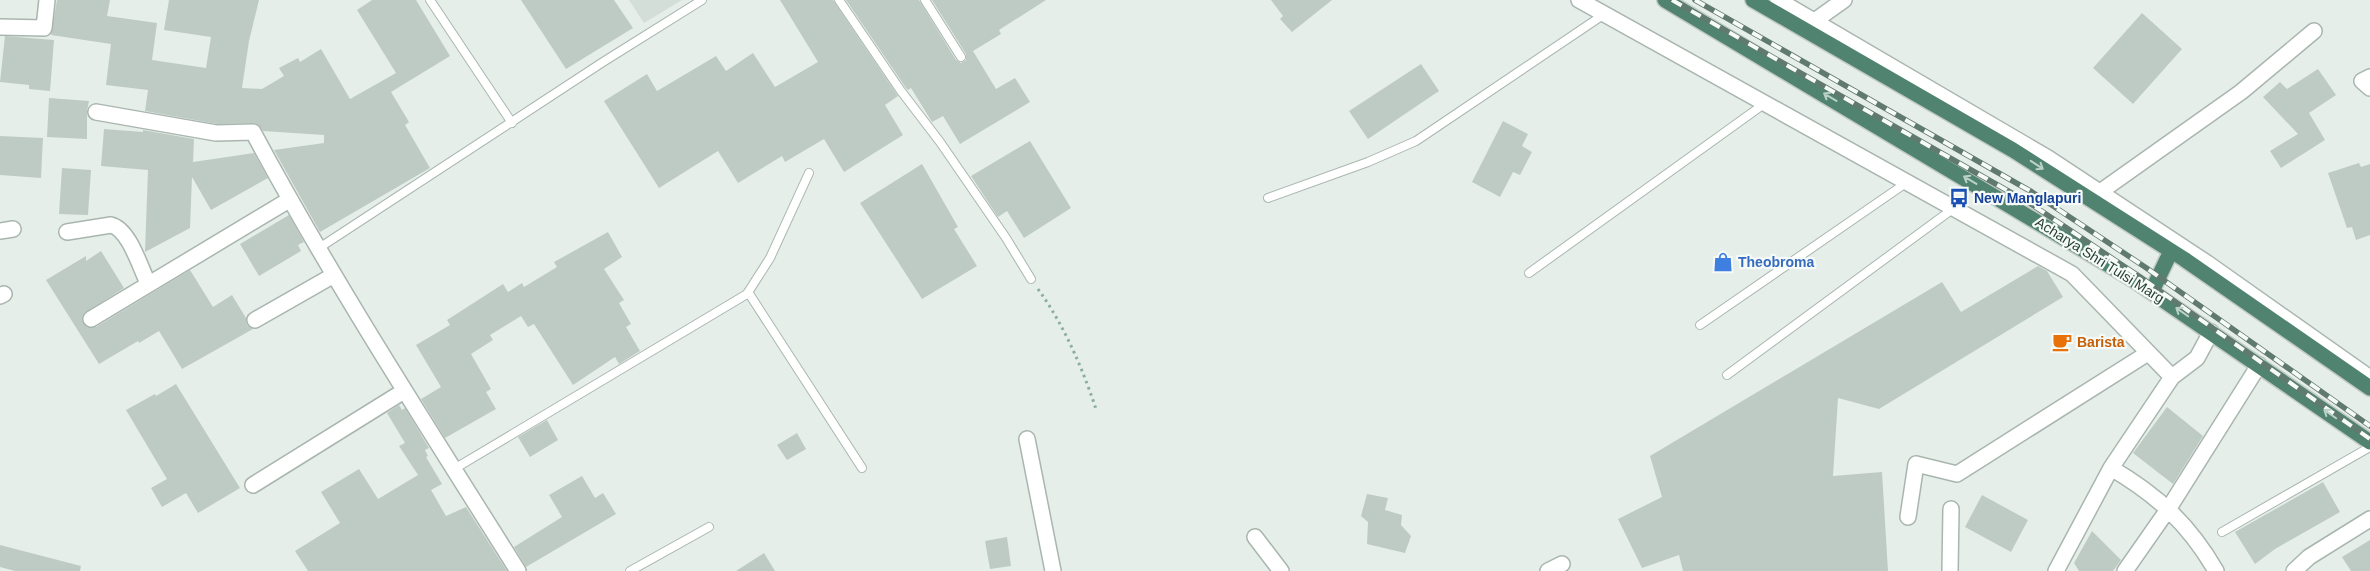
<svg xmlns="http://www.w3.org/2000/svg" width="2370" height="571" viewBox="0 0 2370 571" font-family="Helvetica,sans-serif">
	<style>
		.built { fill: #d4ded8 }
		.building { fill: #becbc4 }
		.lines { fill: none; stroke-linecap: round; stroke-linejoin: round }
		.service-casing { stroke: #a9b6af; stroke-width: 10 }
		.minor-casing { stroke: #a9b6af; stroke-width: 18 }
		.trunk-casing { stroke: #c2c9c6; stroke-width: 18 }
		.path { stroke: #89af9c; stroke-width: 3; stroke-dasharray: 2.5 4; stroke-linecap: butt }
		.service { stroke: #fff; stroke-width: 8 }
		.minor { stroke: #fff; stroke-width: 15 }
		.trunk { stroke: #508470; stroke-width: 15 }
		.rail-casing { stroke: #617a6f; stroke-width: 5.5 }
		.rail { stroke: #f6faf8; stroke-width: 4; stroke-dasharray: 11; stroke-linecap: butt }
		.oneway { stroke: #bcd1c8 }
		.labels { text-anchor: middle; stroke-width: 4.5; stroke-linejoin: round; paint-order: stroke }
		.transit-label { font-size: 14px; font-weight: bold; fill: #164399; stroke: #f6faf8; text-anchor: start }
		.street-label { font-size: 14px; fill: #263f34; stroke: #f6faf8 }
		.shop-label { font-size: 14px; font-weight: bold; fill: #366cbe; stroke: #f6faf8; text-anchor: start }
		.food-label { font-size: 14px; font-weight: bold; fill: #c56008; stroke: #f6faf8; text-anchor: start }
	</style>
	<rect width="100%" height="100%" fill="#e6eee9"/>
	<path class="built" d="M 629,0 L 682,0 L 644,23 Z"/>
	<path class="building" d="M 57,0 L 110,0 L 107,16 L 157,23 L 152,60 L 206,68 L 211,37 L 164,30 L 169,0 L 259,0 L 249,41 L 242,88 L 262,89 L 284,76 L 279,68 L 298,58 L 300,62 L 321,49 L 350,99 L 396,73 L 357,10 L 372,0 L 416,0 L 450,56 L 391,92 L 409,122 L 405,125 L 430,168 L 320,232 L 274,150 L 324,143 L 324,135 L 263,131 L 258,124 L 253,123 L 217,124 L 145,111 L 148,90 L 106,85 L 111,44 L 51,35 Z
		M 521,0 L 614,0 L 633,28 L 566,69 Z
		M 780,0 L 833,0 L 898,96 L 885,105 L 903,135 L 844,172 L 824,139 L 785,162 L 782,156 L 738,183 L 718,151 L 659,188 L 604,101 L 647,74 L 657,91 L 716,56 L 726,71 L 753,53 L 775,87 L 818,62 Z
		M 846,0 L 919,0 L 956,60 L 961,63 L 966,60 L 966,54 L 932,0 L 1046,0 L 999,30 L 1001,34 L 973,51 L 996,89 L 1015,78 L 1030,102 L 960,144 L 943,116 L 932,122 L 911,88 L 908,90 L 906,88 Z
		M 1271,0 L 1332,0 L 1292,32 L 1280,19 L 1283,16 Z
		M 2142,13 L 2182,49 L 2133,104 L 2093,68 Z
		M 5,36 L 54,40 L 50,91 L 29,89 L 29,85 L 0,82 Z
		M 1421,64 L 1439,91 L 1368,139 L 1349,111 Z
		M 2318,69 L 2336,95 L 2309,113 L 2325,140 L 2281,168 L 2270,151 L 2298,134 L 2263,97 L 2280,82 L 2287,89 Z
		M 49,98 L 89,101 L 87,111 L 87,139 L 47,137 Z
		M 1503,121 L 1528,134 L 1522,146 L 1532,152 L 1520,175 L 1513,172 L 1500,197 L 1472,182 Z
		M 104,129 L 143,132 L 143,130 L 194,139 L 193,162 L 254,153 L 268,178 L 211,210 L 192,177 L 190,228 L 145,252 L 148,170 L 101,166 Z
		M 0,136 L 43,138 L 41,178 L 0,175 Z
		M 1030,141 L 1071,208 L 1024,238 L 1007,211 L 998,217 L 971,176 Z
		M 2359,163 L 2361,167 L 2370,164 L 2370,235 L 2356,240 L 2352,227 L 2347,228 L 2328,173 Z
		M 922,164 L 958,227 L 954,229 L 977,266 L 922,299 L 860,203 Z
		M 62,168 L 91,170 L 88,215 L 59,214 Z
		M 289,215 L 304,242 L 298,245 L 301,251 L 259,276 L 240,244 Z
		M 608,232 L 622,257 L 604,269 L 624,300 L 619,303 L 631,324 L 626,327 L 640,351 L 619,364 L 615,357 L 573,385 L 534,324 L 528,327 L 521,316 L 490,335 L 493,340 L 471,354 L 491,389 L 486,392 L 496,409 L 445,438 L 421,399 L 441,387 L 416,345 L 450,325 L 447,320 L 503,284 L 508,292 L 522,283 L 524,287 L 557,267 L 554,262 Z
		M 101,251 L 124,288 L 83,314 L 82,320 L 87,327 L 96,327 L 190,270 L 213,307 L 232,295 L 246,318 L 247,325 L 253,329 L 182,369 L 159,331 L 139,343 L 138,341 L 99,364 L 46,280 L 86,256 L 86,261 Z
		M 2038,266 L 2047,271 L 2063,297 L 1879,409 L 1838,398 L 1833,476 L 1882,472 L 1888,571 L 1683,571 L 1679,555 L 1642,568 L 1618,519 L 1662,497 L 1650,456 L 1942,282 L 1961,312 Z
		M 176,384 L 240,488 L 198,513 L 186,493 L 162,507 L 151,488 L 167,479 L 126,410 L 155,394 L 156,396 Z
		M 399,405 L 402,410 L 405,408 L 429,448 L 425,450 L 428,456 L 426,457 L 442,484 L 431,490 L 446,516 L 466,507 L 507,571 L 308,571 L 295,551 L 340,523 L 321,492 L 359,469 L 378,499 L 418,475 L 399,446 L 405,443 L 387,413 Z
		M 2167,407 L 2203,436 L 2173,484 L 2133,453 Z
		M 547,420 L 558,440 L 530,457 L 518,437 Z
		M 797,433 L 806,449 L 787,460 L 777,445 Z
		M 582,476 L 595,498 L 603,493 L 616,514 L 526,567 L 514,547 L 562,517 L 549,495 Z
		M 2323,482 L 2340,512 L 2275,549 L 2255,564 L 2235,532 Z
		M 1367,494 L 1388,498 L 1385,510 L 1402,515 L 1401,525 L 1411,536 L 1405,553 L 1367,544 L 1368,522 L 1361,516 Z
		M 1982,495 L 2028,520 L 2011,552 L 1965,527 Z
		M 2092,531 L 2121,560 L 2113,571 L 2079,571 L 2074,563 Z
		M 1007,537 L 1011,566 L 990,569 L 985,541 Z
		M 2370,540 L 2370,571 L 2351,571 L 2342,557 Z
		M 0,545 L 81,566 L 80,571 L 15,571 L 0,567 Z
		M 764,553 L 775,571 L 736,571 Z"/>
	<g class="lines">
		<defs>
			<path id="service" d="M 430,0 L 512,123
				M 839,0 L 901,91 L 940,142 L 1006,238 L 1031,279
				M 925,0 L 961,57
				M 1268,198 L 1368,162 L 1416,141 L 1603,15
				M 319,248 L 603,62 L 702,0
				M 1529,273 L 1764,104
				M 748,292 L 862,468
				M 1700,325 L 1906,183
				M 1727,375 L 1954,208
				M 454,469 L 747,294 L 770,258 L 809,173
				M 2222,532 L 2370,447
				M 630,571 L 709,527"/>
			<path id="minor" d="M 1579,0 L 2072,274 L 2172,377
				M 1778,0 L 2048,158 L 2207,263 L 2370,378
				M 1813,22 L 1844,0
				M 0,27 L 44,28 L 47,0
				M 2370,77 L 2362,81 L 2370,88
				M 96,112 L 216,133 L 253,132 C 334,283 427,426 518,571
				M 2100,192 L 2241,92 L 2314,31
				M 0,231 L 13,229
				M 67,232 L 111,225 C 129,229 140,267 148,283
				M 0,296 L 4,294
				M 91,319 L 289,200
				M 255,320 L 334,275
				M 1027,439 L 1053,571
				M 2111,468 C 2157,495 2189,524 2216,571
				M 253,485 L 404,391
				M 1908,517 L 1916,464 L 1957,474 L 2148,353
				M 1255,537 L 1281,571
				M 1548,571 L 1562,564
				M 1950,571 L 1951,509
				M 2056,571 L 2111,468 L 2172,377 L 2197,358 L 2211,332
				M 2125,571 L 2169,508 L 2259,365
				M 2294,571 L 2309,557 L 2370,519"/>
			<path id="trunk" d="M 1665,0 L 2134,280 L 2370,442
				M 1753,0 L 2013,150 L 2184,259 L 2370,388
				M 2152,291 L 2171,251"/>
		</defs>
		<use href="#service" class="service-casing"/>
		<use href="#minor" class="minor-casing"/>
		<use href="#trunk" class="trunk-casing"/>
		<path class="path" d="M 1038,289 C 1064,325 1082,367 1096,409"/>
		<use href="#service" class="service"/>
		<use href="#minor" class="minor"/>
		<use href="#trunk" class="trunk"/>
		<defs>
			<path id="rail" d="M 1672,0 L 2031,204 L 2140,277 L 2370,439
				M 1695,0 L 2032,192 L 2145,267 L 2370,426"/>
		</defs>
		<use href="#rail" class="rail-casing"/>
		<use href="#rail" class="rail"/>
	</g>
	<defs><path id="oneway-shaft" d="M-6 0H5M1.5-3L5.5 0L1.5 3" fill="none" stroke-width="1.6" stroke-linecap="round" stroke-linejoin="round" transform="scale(1.25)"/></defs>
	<g class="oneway">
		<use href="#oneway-shaft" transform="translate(1830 97) rotate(-149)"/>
		<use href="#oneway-shaft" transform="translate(2037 165) rotate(33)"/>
		<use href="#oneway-shaft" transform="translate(1970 180) rotate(-149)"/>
		<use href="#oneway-shaft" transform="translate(2182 312) rotate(-145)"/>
		<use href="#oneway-shaft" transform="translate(2330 414) rotate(-145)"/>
	</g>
	<defs>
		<symbol id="bus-bare" viewBox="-9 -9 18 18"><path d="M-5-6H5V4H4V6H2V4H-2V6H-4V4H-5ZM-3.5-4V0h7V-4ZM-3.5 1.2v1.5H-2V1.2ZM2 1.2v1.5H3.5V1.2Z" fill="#1a4fb4" stroke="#f6faf8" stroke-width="2.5" paint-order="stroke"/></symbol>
		<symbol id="shop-bare" viewBox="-9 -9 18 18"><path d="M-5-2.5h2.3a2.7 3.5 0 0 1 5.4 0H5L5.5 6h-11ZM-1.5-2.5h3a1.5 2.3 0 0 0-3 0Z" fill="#3f7fe0" stroke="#f6faf8" stroke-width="2.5" paint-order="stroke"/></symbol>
		<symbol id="cafe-bare" viewBox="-9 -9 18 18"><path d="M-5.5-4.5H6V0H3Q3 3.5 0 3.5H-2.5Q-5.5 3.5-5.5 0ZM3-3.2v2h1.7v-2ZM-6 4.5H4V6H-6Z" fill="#e8710a" stroke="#f6faf8" stroke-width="2.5" paint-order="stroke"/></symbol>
	</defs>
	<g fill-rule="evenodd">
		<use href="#bus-bare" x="1945" y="184" width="28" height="28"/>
		<use href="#shop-bare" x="1709" y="248" width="28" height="28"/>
		<use href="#cafe-bare" x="2048" y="328" width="28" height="28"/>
	</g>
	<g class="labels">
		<g class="transit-label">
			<text x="1974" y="203">New Manglapuri</text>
		</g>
		<g class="street-label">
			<text transform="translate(2100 260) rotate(32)" y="5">Acharya Shri Tulsi Marg</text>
		</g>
		<g class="shop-label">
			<text x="1738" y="267">Theobroma</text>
		</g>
		<g class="food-label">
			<text x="2077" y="347">Barista</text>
		</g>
	</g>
</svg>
